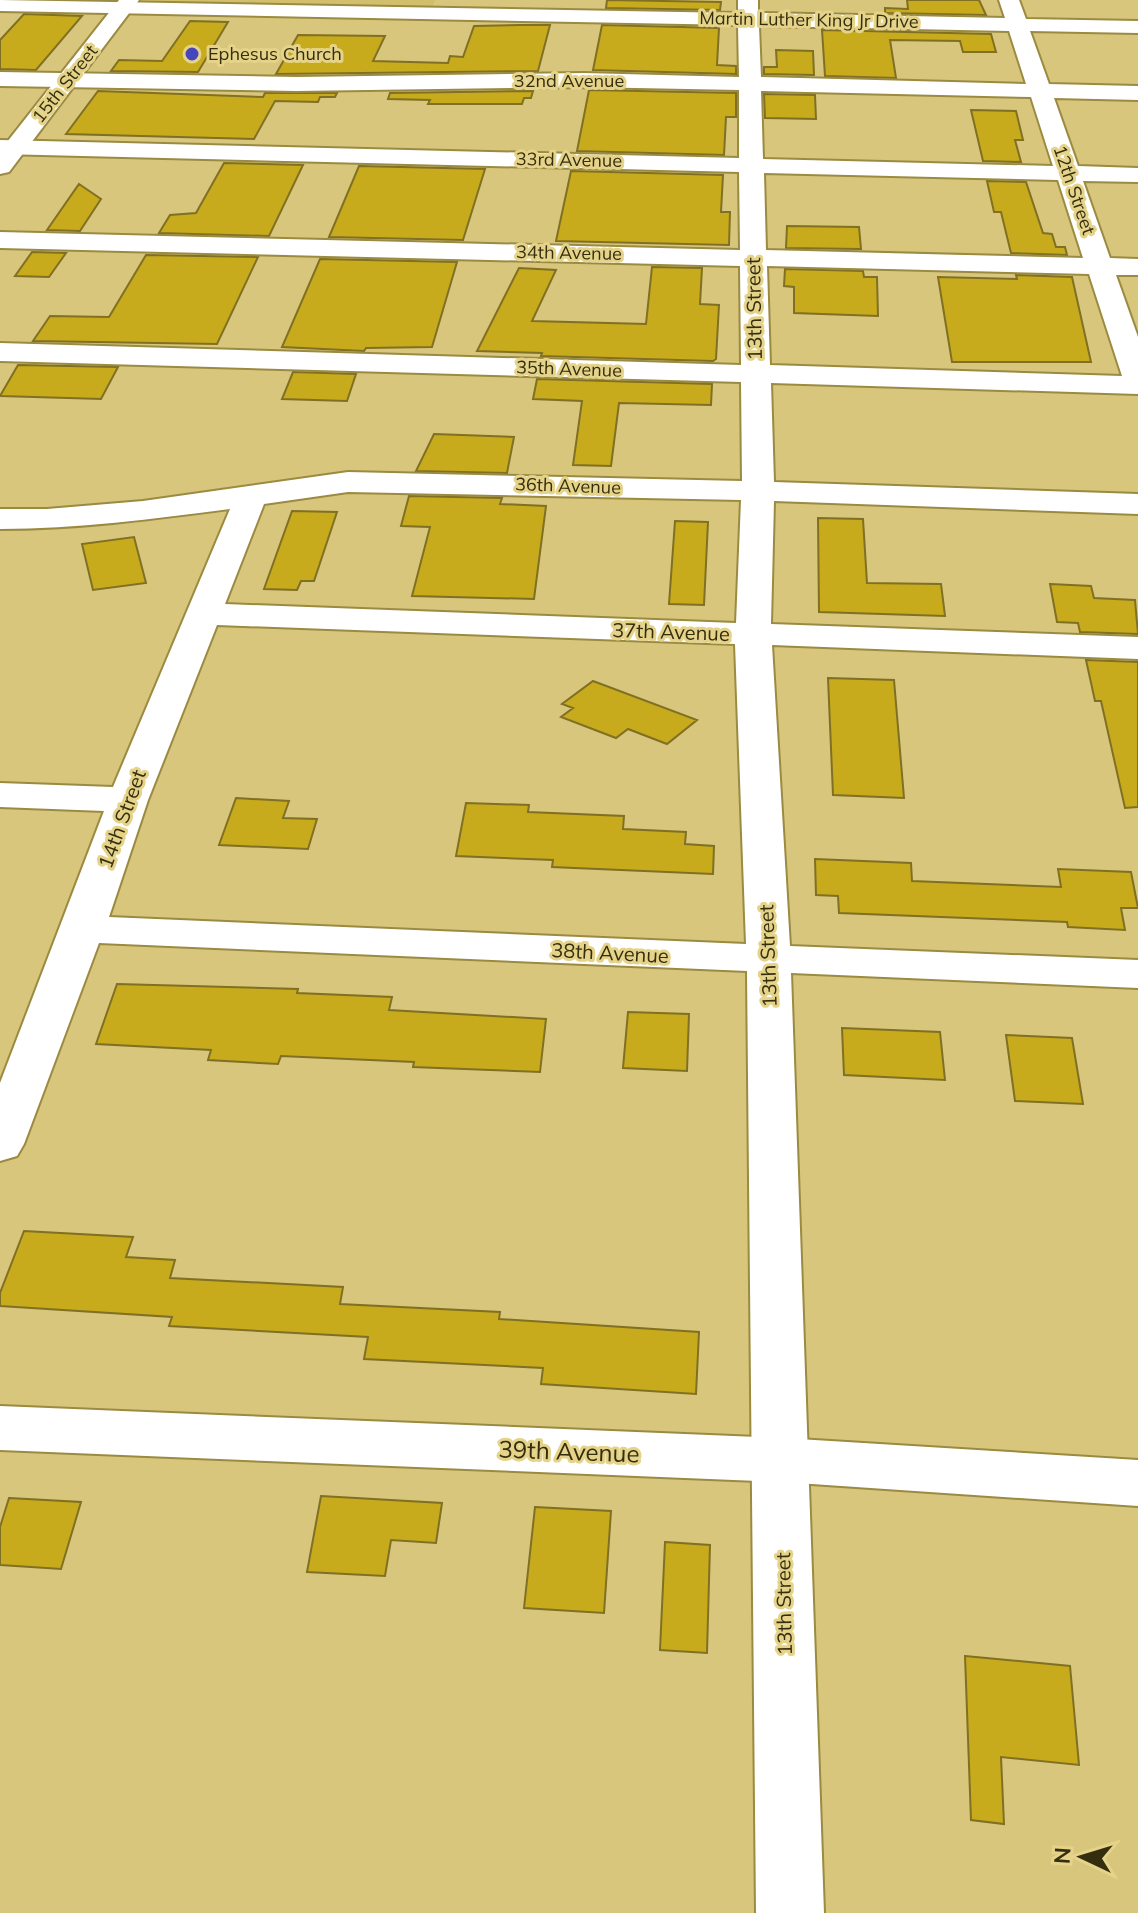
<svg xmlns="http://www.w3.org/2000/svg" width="1138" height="1913" viewBox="0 0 1138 1913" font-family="Mulish,sans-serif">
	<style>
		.built { fill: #d2bf6c }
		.building { fill: #c7ab1d; stroke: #807023; stroke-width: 2 }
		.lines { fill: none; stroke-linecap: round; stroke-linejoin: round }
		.minor-casing { stroke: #9b8a41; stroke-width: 4 }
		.tertiary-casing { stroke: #9b8a41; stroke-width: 4 }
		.minor { fill: #fff; fill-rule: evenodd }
		.tertiary { fill: #fff; fill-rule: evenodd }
		.poi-dot { fill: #4646bc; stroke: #e4d389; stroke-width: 3 }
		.labels { text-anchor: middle; stroke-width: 6; stroke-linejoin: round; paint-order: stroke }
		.far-street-label { font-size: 18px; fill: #352e0e; stroke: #e4d389 }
		.far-poi-label { font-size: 18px; fill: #352e0e; stroke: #e4d389; text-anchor: start }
		.street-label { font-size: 20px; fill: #352e0e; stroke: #e4d389 }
		.near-street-label { font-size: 24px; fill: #352e0e; stroke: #e4d389 }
	</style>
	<rect width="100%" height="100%" fill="#d7c67c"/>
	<path class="built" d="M 142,0 L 435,0 L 431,10 L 138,5 Z"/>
	<path class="building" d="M 607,0 L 721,2 L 720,10 L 606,8 Z
		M 907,0 L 979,0 L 986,15 L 885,13 L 885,8 L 908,9 Z
		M 24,14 L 82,16 L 36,70 L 0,69 L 0,40 Z
		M 190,21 L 228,22 L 198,72 L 111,71 L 119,60 L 162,61 Z
		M 520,25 L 550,25 L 538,71 L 276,74 L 298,35 L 385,36 L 373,61 L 448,63 L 450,56 L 463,57 L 474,26 Z
		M 602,25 L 719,28 L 717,65 L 736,66 L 736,74 L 593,70 Z
		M 822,30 L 991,34 L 996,52 L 963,52 L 960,41 L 890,40 L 896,78 L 825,76 Z
		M 776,50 L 813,51 L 814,75 L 764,74 L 764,67 L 777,67 Z
		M 589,90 L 736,93 L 736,117 L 726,117 L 724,155 L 577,151 Z
		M 98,91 L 263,97 L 265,93 L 337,93 L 335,97 L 320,97 L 318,102 L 275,101 L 254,139 L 66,134 Z
		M 533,91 L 531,98 L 524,98 L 522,104 L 428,104 L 430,100 L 388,99 L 390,93 Z
		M 764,94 L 815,95 L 816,119 L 765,118 Z
		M 971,110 L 1016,111 L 1023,140 L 1015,140 L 1021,162 L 983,161 Z
		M 224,163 L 303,165 L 269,236 L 159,233 L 170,215 L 196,213 Z
		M 359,166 L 485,169 L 463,240 L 329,237 Z
		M 571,171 L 723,175 L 721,212 L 730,212 L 729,245 L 556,241 Z
		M 987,181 L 1026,182 L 1043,233 L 1052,234 L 1056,247 L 1065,247 L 1067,255 L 1011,253 L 1001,212 L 994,212 Z
		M 79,184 L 101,199 L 80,231 L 47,230 Z
		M 787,226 L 859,227 L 861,249 L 786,248 Z
		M 32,252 L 66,253 L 49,277 L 15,276 Z
		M 146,255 L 258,257 L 217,344 L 33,341 L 50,316 L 109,317 Z
		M 320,259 L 457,262 L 432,347 L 366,348 L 364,351 L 282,347 Z
		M 652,267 L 702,268 L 700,304 L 719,305 L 716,359 L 713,361 L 541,356 L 542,353 L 477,351 L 519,268 L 556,270 L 532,321 L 646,324 Z
		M 785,269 L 863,271 L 864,277 L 877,277 L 878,316 L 794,313 L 794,287 L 784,286 Z
		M 1016,275 L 1072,277 L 1091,362 L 952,362 L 938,277 L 1017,279 Z
		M 18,365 L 118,367 L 101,399 L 0,396 Z
		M 293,372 L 356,374 L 347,401 L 282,399 Z
		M 537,379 L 712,384 L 711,405 L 619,403 L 611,466 L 573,465 L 582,401 L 533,399 Z
		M 434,434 L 514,437 L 507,473 L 416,471 Z
		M 409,496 L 502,498 L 500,504 L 546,506 L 534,599 L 412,596 L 430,527 L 401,526 Z
		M 292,511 L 337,512 L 314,581 L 301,581 L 297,590 L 264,589 Z
		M 818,518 L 863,519 L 867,583 L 941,584 L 945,616 L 819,612 Z
		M 675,521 L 708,522 L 704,605 L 669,604 Z
		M 134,537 L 146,583 L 93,590 L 82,544 Z
		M 1050,584 L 1091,586 L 1094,598 L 1135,600 L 1138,634 L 1080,632 L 1078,623 L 1057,622 Z
		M 1086,660 L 1138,662 L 1138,807 L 1125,808 L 1101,701 L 1095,701 Z
		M 828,678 L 894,680 L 904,798 L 833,795 Z
		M 593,681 L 697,720 L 667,744 L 628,729 L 616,738 L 561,717 L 573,708 L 562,704 Z
		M 236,798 L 289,801 L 283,818 L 317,819 L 308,849 L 219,845 Z
		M 466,803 L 529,805 L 528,812 L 624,816 L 623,829 L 686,832 L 685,844 L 714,846 L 713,874 L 552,867 L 553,860 L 456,856 Z
		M 815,859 L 911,863 L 912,881 L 1061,887 L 1058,869 L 1131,872 L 1138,908 L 1121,908 L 1125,930 L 1068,927 L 1067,922 L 839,913 L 838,896 L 816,895 Z
		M 117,984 L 298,989 L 297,993 L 392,997 L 389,1010 L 546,1019 L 540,1072 L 413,1067 L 414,1062 L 281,1056 L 278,1064 L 208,1060 L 211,1050 L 96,1044 Z
		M 628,1012 L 689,1014 L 687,1071 L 623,1068 Z
		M 842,1028 L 940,1032 L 945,1080 L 844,1075 Z
		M 1006,1035 L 1072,1038 L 1083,1104 L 1015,1101 Z
		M 24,1231 L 133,1237 L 126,1257 L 175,1260 L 170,1278 L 343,1287 L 340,1304 L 500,1312 L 499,1319 L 699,1332 L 696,1394 L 541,1384 L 543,1368 L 364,1359 L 368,1337 L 169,1326 L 172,1317 L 0,1306 L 0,1293 Z
		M 321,1496 L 442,1503 L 436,1543 L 391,1540 L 385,1576 L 307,1572 Z
		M 9,1498 L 81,1502 L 61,1569 L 0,1565 L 0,1527 Z
		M 535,1507 L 611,1511 L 604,1613 L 524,1608 Z
		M 665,1542 L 710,1545 L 707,1653 L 660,1650 Z
		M 965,1656 L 1070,1666 L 1079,1765 L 1001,1757 L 1004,1824 L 971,1820 Z"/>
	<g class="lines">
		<defs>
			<path id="minor" d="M 0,0 L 738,13 L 738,0 L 758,0 L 758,13 L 1005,18 L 999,0 L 1019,0 L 1026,19 L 1138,21 L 1138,33 L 1030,31 L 1049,84 L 1138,86 L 1138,100 L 1054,98 L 1078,166 L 1138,168 L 1138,182 L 1083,181 L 1110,258 L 1138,259 L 1138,275 L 1116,275 L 1138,337 L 1138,394 L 771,383 L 774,482 L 1138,494 L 1138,514 L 774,501 L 771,624 L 1138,637 L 1138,659 L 772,645 L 790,946 L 1138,960 L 1138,988 L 791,973 L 824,1913 L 756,1913 L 747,971 L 99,943 L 24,1144 L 17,1156 L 0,1161 L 0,1083 L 104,811 L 0,807 L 0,783 L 113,787 L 230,509 C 153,519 77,529 0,529 L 0,509 L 47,509 L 143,501 L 348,472 L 742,481 L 741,382 L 0,361 L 0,343 L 741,365 L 740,266 L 0,248 L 0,232 L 740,250 L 739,172 L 0,154 L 0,140 L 739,158 L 739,90 L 584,87 L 296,91 L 0,86 L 0,72 L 296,77 L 584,73 L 739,77 L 738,25 L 0,11 ZM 759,26 L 1009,31 L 1026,84 L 761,77 ZM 761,91 L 1031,97 L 1053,166 L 763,159 ZM 764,173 L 1058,180 L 1083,258 L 766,250 ZM 767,266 L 1089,274 L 1122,376 L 770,365 ZM 348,492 L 741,500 L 736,623 L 225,604 L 264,504 ZM 217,625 L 735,644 L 746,944 L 109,917 L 148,800 Z"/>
			<path id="tertiary" d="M 119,0 L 139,0 L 9,172 L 0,174 L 0,151 Z
				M 0,1406 L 782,1438 L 1138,1460 L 1138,1506 L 782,1482 L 0,1450 Z"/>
		</defs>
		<use href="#minor" class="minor-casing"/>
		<use href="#tertiary" class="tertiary-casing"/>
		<use href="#minor" class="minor"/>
		<use href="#tertiary" class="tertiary"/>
	</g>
	<circle class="poi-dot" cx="192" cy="54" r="8"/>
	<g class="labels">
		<g class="far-street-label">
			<text transform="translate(809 20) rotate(1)" y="6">Martin Luther King Jr Drive</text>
			<text x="569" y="87">32nd Avenue</text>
			<text transform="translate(65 84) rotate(-52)" y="6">15th Street</text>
			<text transform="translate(569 160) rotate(1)" y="6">33rd Avenue</text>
			<text transform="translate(1074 190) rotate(71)" y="6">12th Street</text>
			<text transform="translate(569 253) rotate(1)" y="6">34th Avenue</text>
			<text transform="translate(569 369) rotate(2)" y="6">35th Avenue</text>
			<text transform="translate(568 486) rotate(2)" y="6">36th Avenue</text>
		</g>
		<g class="far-poi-label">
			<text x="208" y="60">Ephesus Church</text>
		</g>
		<g class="street-label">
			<text transform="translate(754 309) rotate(-91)" y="7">13th Street</text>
			<text transform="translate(671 632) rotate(2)" y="7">37th Avenue</text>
			<text transform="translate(122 819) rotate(-70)" y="7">14th Street</text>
			<text transform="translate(610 953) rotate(3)" y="7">38th Avenue</text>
			<text transform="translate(768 956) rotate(-92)" y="7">13th Street</text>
			<text transform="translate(784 1604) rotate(-91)" y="7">13th Street</text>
		</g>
		<g class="near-street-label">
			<text transform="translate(569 1452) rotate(2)" y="8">39th Avenue</text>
		</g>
	</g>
	<g transform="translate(1082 1857) rotate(274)" stroke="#e4d389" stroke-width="6" paint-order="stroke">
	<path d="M0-6L14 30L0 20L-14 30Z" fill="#352e0e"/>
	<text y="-12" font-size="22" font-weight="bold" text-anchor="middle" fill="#352e0e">N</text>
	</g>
</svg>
